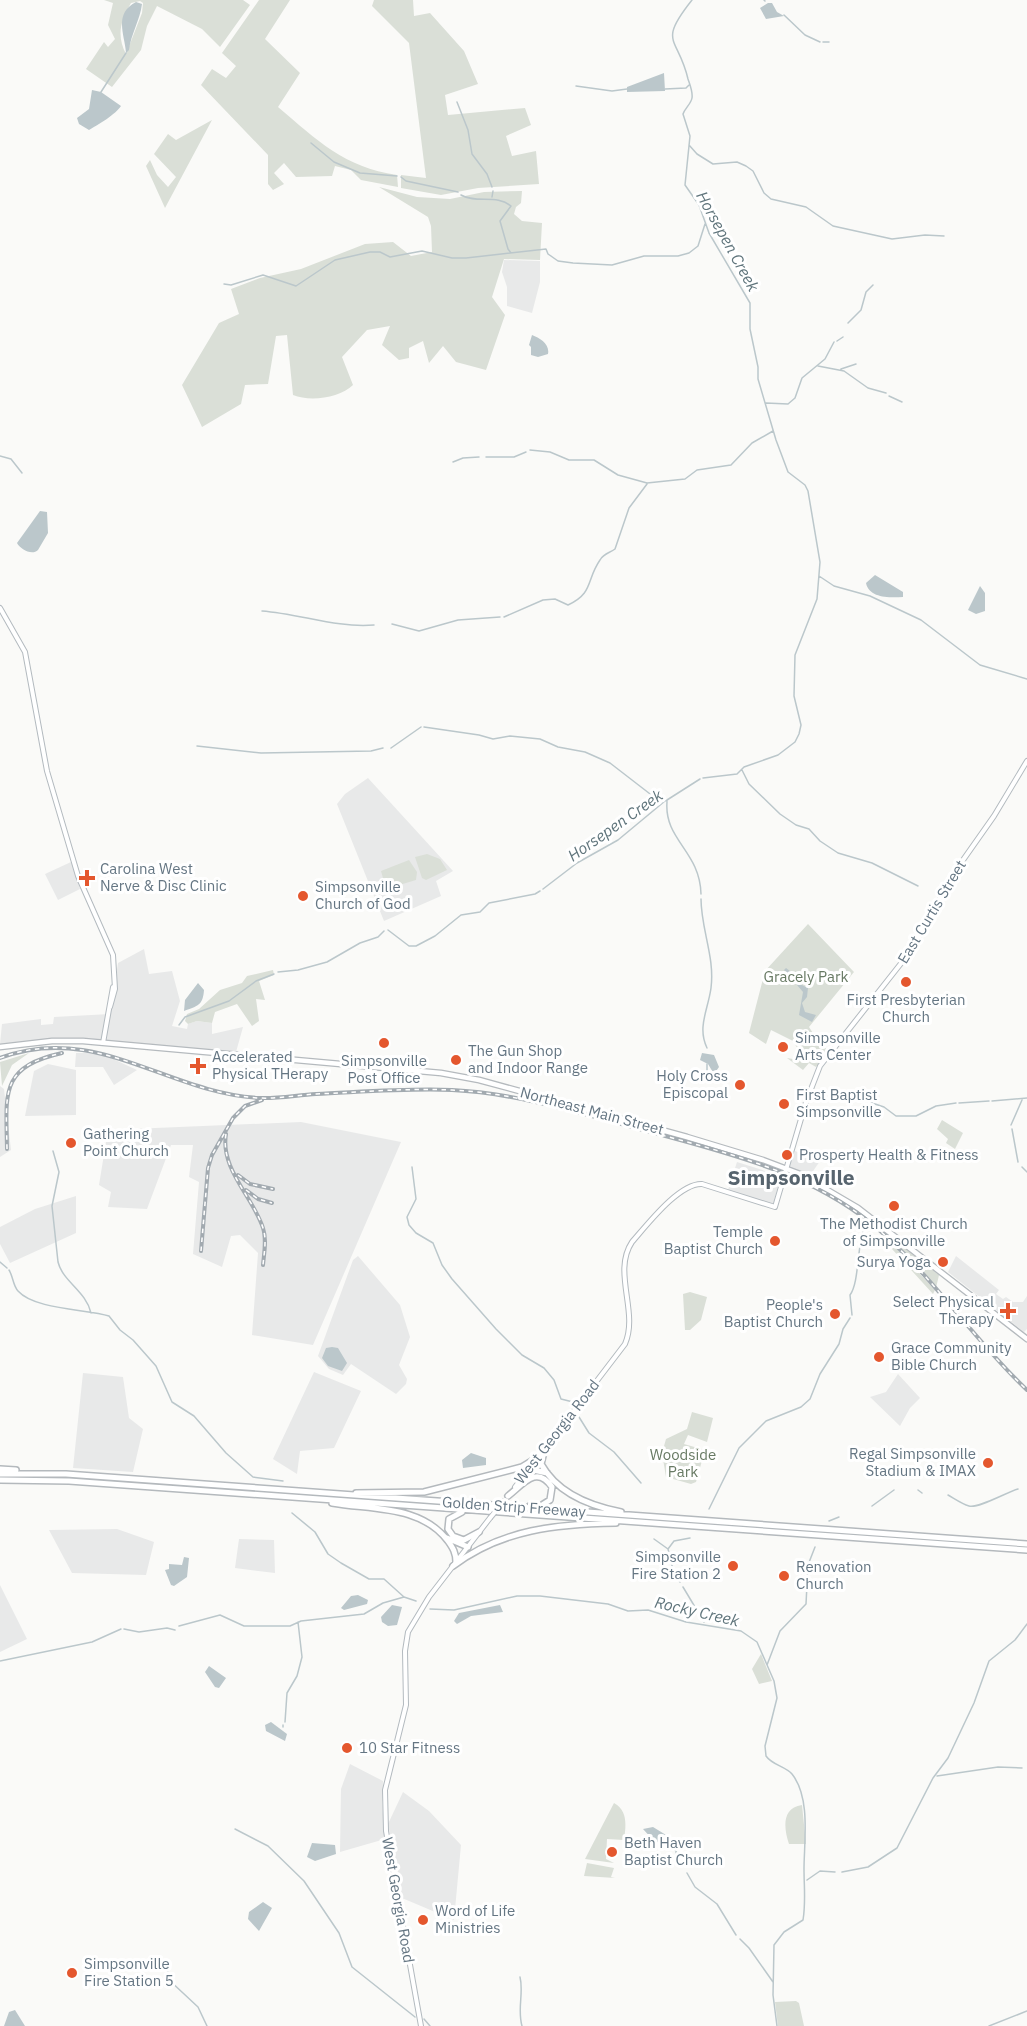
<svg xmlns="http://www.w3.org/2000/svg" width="1027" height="2026" viewBox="0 0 1027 2026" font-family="'IBM Plex Sans',sans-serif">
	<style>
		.built { fill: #e8e9e9 }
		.green { fill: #dadfd7; fill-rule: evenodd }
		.water { fill: #bbc7cb }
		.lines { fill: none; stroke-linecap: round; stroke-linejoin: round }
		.stream { stroke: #bbc7cb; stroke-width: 1.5 }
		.secondary-casing { stroke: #b3babf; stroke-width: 6 }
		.primary-casing { stroke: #b5babe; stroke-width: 7 }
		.highway-casing { stroke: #b4b9bd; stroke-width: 8 }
		.secondary { stroke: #fff; stroke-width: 4 }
		.primary { stroke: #fff; stroke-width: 4.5 }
		.highway { stroke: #fff; stroke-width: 5 }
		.rail-casing { stroke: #a2aab0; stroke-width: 4 }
		.rail { stroke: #fff; stroke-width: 1.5; stroke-dasharray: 4.5; stroke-linecap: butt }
		.secondary-bridge-casing { stroke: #b3babf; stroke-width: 6; stroke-linecap: butt }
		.secondary-bridge { stroke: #fff; stroke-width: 4 }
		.poi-dot { fill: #e4572e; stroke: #fff; stroke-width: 2 }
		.labels { text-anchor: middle; stroke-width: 6; stroke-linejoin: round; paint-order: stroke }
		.poi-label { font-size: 15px; fill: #657683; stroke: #fff; text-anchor: start }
		.street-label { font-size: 15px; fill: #657683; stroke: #fff }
		.park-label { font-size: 15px; fill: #687a64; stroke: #fff }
		.water-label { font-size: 16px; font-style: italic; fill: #60757c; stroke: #fff }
		.district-label { font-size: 21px; font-weight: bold; fill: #57646e; stroke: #fff }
	</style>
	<rect width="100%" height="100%" fill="#fafaf8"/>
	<path class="built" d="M 504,260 L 540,261 L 540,282 L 532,313 L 507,306 L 507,287 L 502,272 Z
		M 368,778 L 453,871 L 436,881 L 441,896 L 384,921 L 337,804 L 345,794 Z
		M 71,862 L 80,889 L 58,900 L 45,874 Z
		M 144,949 L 149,974 L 172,971 L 180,1001 L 172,1026 L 187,1029 L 188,1024 L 197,1021 L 212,1023 L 212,1034 L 243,1027 L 236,1052 L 83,1038 L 0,1044 L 2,1024 L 41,1019 L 41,1025 L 53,1024 L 54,1017 L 110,1014 L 118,963 Z
		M 76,1053 L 100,1053 L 137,1070 L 114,1085 L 103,1067 L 75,1067 Z
		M 48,1064 L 76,1070 L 76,1115 L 25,1116 L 34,1071 Z
		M 0,1086 L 4,1089 L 11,1150 L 0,1157 Z
		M 301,1122 L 401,1142 L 313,1345 L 252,1335 L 258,1253 L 240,1235 L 231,1236 L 222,1267 L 193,1254 L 199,1182 L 189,1177 L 193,1145 L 171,1145 L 147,1209 L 108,1207 L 111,1192 L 99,1185 L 108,1130 Z
		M 795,1151 L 820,1161 L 809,1177 L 789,1168 Z
		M 737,1162 L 781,1176 L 773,1204 L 728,1190 Z
		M 76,1196 L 76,1233 L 10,1263 L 0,1244 L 0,1227 L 35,1209 Z
		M 358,1256 L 400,1305 L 410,1337 L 399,1365 L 407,1379 L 406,1384 L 396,1394 L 351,1364 L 343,1375 L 329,1369 L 318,1356 L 353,1260 Z
		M 956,1256 L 999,1290 L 996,1294 L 1003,1299 L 1006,1297 L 1013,1302 L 1023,1302 L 1027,1296 L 1027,1329 L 1024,1332 L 948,1272 Z
		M 314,1372 L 361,1391 L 334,1448 L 300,1451 L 297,1474 L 273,1459 Z
		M 83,1373 L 123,1377 L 129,1418 L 143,1429 L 133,1472 L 73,1468 Z
		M 898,1374 L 920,1398 L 910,1408 L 900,1426 L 870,1397 L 886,1392 Z
		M 117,1529 L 154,1542 L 146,1575 L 72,1573 L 49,1530 Z
		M 239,1539 L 274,1540 L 275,1573 L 235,1568 Z
		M 0,1585 L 27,1639 L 0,1652 Z
		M 350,1764 L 383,1781 L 382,1803 L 385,1839 L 340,1852 L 341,1789 Z
		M 403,1792 L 429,1811 L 461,1845 L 454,1920 L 402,1898 L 388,1824 Z"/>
	<path class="green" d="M 104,0 L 243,0 L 250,5 L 220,47 L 202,29 L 157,6 L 147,26 L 141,50 L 112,87 L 86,69 L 104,42 L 108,47 L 115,39 L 108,25 L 113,3 ZM 140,1 L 143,3 L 142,13 L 126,54 C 116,35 121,20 131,3 Z
		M 259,0 L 290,0 L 265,39 L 300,73 L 278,107 C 318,141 344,167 397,175 L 398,187 L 361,180 L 351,170 L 335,166 L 332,176 L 296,177 L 284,163 L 274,173 L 284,184 L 273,190 L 268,184 L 268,155 L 201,85 L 212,69 L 226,78 L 236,66 L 222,53 Z
		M 374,0 L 413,0 L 414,16 L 430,13 L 464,51 L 478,84 L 445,95 L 448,115 L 525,108 L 531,125 L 506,136 L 512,156 L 536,151 L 539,184 L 478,188 L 441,195 L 401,188 L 401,175 L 426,178 L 409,43 L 372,6 Z
		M 212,120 L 165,208 L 146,166 L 150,160 L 157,175 L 168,187 L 176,177 L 154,154 L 168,134 L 176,140 Z
		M 379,187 L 417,197 L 450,199 L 484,192 L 522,191 L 521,203 L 516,207 L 514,214 L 522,221 L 542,223 L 540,260 L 504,259 L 492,297 L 505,315 L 486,370 L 456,362 L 443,346 L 429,363 L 423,341 L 409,348 L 409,358 L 399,360 L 382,345 L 390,326 L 367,330 L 342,357 L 353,385 C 340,398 310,402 293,395 L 287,335 L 276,336 L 268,384 L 245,385 L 241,404 L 202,427 L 182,385 L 219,323 L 239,314 L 231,289 L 260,278 L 301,269 L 365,244 L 393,242 L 411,256 L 432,252 L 431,226 L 428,217 Z
		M 427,854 L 440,859 L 447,870 L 426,880 L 422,878 L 415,857 Z
		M 409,860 L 417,872 L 416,880 L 386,889 L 381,871 Z
		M 808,924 L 854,972 L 809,1027 L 820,1044 L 828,1050 L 816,1067 L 809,1063 L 803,1070 L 787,1058 L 793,1059 L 799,1051 L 793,1041 L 771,1030 L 766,1044 L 749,1033 L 765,971 Z
		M 273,970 L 274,975 L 259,981 L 265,1000 L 256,999 L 259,1021 L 252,1026 L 237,1004 L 215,1012 L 212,1023 L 197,1021 L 188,1024 L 185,1021 L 187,1014 L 199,1009 L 220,990 L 242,983 L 247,976 Z
		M 29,1053 L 12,1065 L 2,1086 L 0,1062 Z
		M 942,1120 L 963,1133 L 955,1149 L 946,1143 L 948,1139 L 937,1129 Z
		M 897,1242 L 939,1275 L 936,1288 L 895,1243 Z
		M 893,1245 L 935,1290 L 933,1294 L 892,1249 Z
		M 690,1292 L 707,1297 L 701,1320 L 690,1330 L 685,1330 L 683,1294 Z
		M 692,1412 L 713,1418 L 707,1442 L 688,1435 L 684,1444 L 705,1450 L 696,1482 L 691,1484 L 666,1477 L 662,1453 L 666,1439 L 687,1429 Z
		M 761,1654 L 772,1681 L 759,1684 L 752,1669 Z
		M 614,1803 C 628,1811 626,1825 624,1840 L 607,1839 L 606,1859 L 614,1863 L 585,1859 Z
		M 802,1805 L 806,1844 L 789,1844 C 784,1829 781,1808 802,1805 Z
		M 587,1863 L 614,1868 L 611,1877 L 615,1878 L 584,1876 Z
		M 796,2001 L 799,2003 L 804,2026 L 778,2026 L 775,2002 Z"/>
	<path class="water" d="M 136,2 L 142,4 C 140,20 131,34 129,50 L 126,53 C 125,35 113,14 136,2 Z
		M 768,3 L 772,3 L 777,12 L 784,16 L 766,19 L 760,8 Z
		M 664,73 L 665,91 L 627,92 L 627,87 Z
		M 92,90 L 101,92 L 121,106 C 116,114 98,125 89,130 L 79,124 L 77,118 L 89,109 Z
		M 532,335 C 540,338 550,344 548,354 L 538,357 L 531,355 L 531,347 L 529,345 Z
		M 40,511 L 47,512 L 48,533 L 38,550 C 32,556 20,549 17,543 Z
		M 875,575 L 903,592 L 903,597 C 889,598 869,598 866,583 Z
		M 980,586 L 985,593 L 985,611 L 976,614 L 968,610 Z
		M 786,968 L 799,978 L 798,983 L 808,988 L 807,997 L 802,1003 L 805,1012 L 816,1015 L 812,1022 L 799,1015 L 803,992 L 784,970 Z
		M 198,983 L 204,990 C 203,1005 198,1006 184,1011 L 185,1000 Z
		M 702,1053 L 714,1055 L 719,1067 L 714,1074 L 708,1064 L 700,1060 Z
		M 332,1347 L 338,1348 L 347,1363 L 342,1371 L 328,1366 L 322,1358 L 326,1348 Z
		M 471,1453 L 486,1458 L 486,1465 L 463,1468 L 462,1460 Z
		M 184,1557 L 189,1558 L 187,1577 L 174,1586 L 171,1585 L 165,1570 L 169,1569 L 169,1564 L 182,1565 Z
		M 358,1595 L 368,1600 L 367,1604 L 344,1610 L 341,1608 L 351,1596 Z
		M 392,1605 L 402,1607 L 397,1625 L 388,1626 L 382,1622 L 381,1617 Z
		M 500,1605 L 503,1612 L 471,1616 L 457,1624 L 454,1621 L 459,1613 Z
		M 209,1666 L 226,1678 L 219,1688 L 215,1687 L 205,1672 Z
		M 271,1722 L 287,1734 L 285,1741 L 266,1731 L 265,1725 Z
		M 653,1827 L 671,1838 L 672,1842 L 664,1845 L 653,1840 L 643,1829 Z
		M 312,1843 L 335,1845 L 336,1854 L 315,1861 L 307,1857 Z
		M 263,1902 L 272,1908 L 259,1931 L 248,1919 L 249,1912 Z
		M 15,2010 L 25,2026 L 4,2026 L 9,2012 Z"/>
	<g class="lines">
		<path class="stream" d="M 692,0 C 657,44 678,36 688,79 C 690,85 693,92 692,98 C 691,104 685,108 683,114 L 690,136 L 685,185 L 699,205 L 709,233 L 750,303 L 750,329 L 758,367 L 758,379 L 776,440 L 788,472 L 805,485 L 808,491 L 820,562 L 817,599 L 795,655 L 794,696 L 801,725 L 799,734 L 795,742 L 778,755 L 744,767 L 737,774 L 703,778
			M 764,0 L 765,1
			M 784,15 L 805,35 L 820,42
			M 823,42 L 829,42
			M 576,86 L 612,91 L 627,89
			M 665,89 L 686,88 L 689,85
			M 101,92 L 126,53
			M 457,102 L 468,130 L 472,154 L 487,174 L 492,187
			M 311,143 L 334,162 L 360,173 L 397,176
			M 689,145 L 697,154 L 713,164 L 737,162 L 746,166 L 753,171 L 764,193 L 771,199 L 806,207 L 833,226 L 892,239 L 925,235 L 944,236
			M 401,177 L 406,181 L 458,192
			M 461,195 C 476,204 497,194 511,206 L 500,221 L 508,249 L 511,253
			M 492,197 L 493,191
			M 224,284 L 231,285 L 263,275 L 296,286 L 335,260 L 370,252 L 380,252 L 390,257 L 422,251 L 452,258 L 466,258 L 546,249 L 548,254 L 558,261 L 573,263 L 612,265 L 644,256 L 678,256 L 689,253 L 698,246 L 705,224
			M 848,323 L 861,310 L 866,292 L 873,285
			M 837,341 L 843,337
			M 818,366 L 844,371 L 868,388 L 886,393
			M 841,369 L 856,364
			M 889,396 L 902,402
			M 766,403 L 788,404 L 795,398 L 802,378 L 825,359 L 834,342
			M 530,450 L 550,452 L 569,460 L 594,460 L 618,475 L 647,483 L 685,479 L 697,470 L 731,465 L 752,443 L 773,431
			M 0,456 L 11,459 L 22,473
			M 486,457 L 514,457 L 526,452
			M 453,462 L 463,458 L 479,457
			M 819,576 L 834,586 L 870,596 L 921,620 L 980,665 L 1027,679
			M 262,611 C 301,614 335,628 374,625
			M 504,617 L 543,600 L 555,599 L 568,605 C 594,593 586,580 600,560 C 604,553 610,553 615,549 L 629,508 L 647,484
			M 392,624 L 419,631 L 458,620 L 500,617
			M 424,727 L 479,735 L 493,739 L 510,736 L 540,739 L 558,747 L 585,752 L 610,763 L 654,797 L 667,801
			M 197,746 L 261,753 L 371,751 L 383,748
			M 391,748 L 421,727
			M 742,770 L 749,784 L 780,814 L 796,825 L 809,829 L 820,841 L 838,853 L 872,863 L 918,886
			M 667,800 L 700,779
			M 667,802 C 664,840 700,851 701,894
			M 543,889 L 577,863 L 618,840 L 665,801
			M 701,899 C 701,929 715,957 711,988 C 708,1010 697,1027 707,1048
			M 388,930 L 409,946 L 416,946 L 435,936 L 461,915 L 480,912 L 489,903 L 535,894 L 540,891
			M 278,972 L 298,970 L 327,962 L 360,943 L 378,937 L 384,931
			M 179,1025 L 185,1017 L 229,1001 L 256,981 L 274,974
			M 707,1064 L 707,1075
			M 860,1099 L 884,1107 L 896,1116 L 916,1116 L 936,1106 L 956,1103
			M 992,1101 L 1027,1098
			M 959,1103 L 989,1101
			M 1011,1125 L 1022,1100
			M 1012,1129 L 1018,1162
			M 53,1151 L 59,1172 L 52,1206 L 58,1262 C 63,1282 86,1291 91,1313
			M 412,1167 L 416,1199 L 407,1217 L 409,1225 L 416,1233 L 433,1243 L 442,1265 L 452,1279 L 496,1329 L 522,1355 L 544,1368 L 554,1380 L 561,1399 L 573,1402
			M 1022,1167 L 1027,1172
			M 0,1262 L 7,1268
			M 9,1270 C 13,1276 13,1286 18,1291 C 35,1310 88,1309 109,1316 L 120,1330 L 133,1340 L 156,1366 L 172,1402 L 194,1416 L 226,1453 L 253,1477 L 283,1481
			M 852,1315 L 850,1295 C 859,1283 857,1249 863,1232
			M 579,1417 L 589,1433 L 614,1452 L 641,1483
			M 918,1490 L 922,1493
			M 948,1495 C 955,1499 962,1504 969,1506 C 978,1509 1007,1492 1018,1489
			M 872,1506 L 894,1490
			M 709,1509 L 739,1448 L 766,1421 L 801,1407 L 810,1399 L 820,1374 L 839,1344 L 843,1329 L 850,1318
			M 292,1513 L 315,1532 L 328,1554 L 341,1563 L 369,1579 L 384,1579 L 404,1597 L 416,1601
			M 829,1521 L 839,1517
			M 654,1539 L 668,1549 L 675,1578 L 680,1582
			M 668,1549 L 674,1541 L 690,1538
			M 683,1587 L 704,1622
			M 430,1609 L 454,1610 L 517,1596 L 540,1596 L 608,1604 L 628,1611 L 648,1610 L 686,1622 L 741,1631 L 757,1642 L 774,1681 L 777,1698 L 765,1746 L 766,1756 C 772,1765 785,1766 792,1774 C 811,1798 804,1842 804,1869 C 804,1887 806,1902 803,1920 L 784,1932 L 774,1945 L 773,1995 L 777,2026
			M 179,1626 L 220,1615 L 244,1626 L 290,1626 L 301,1621 L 364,1614 L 383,1603 L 404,1597
			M 124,1629 L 139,1632 L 167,1628 L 175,1630
			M 0,1661 L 92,1642 L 121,1629
			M 767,1665 L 780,1631 L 806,1604 L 808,1565 L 815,1547
			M 285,1722 L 287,1693 L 297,1676 L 302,1657 L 298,1622
			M 283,1727 L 283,1725
			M 937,1776 L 998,1767 L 1022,1768
			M 235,1829 L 268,1846 L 304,1881 L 339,1933 L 352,1967 L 415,2017
			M 668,1845 L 676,1851 L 677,1863
			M 842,1872 L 868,1867 L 897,1848 L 933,1778 L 948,1758 L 974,1703 L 989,1661 L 1015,1640 L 1027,1624
			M 687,1873 L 695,1887 L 717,1904 L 736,1935
			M 807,1880 L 820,1871 L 835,1872
			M 740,1939 L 749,1948 L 773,1982
			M 170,1963 L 167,1973 L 168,1979 L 198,2007 L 207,2026
			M 520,1977 C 524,1993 517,2009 522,2026
			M 424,2019 L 430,2026
			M 989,2026 L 1027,2011"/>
		<defs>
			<path id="secondary" d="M 0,608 L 25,652 L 47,771 L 78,876 L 113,955 L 115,989 L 110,1007
				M 103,1043 L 113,987
				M 544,1450 L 625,1344 C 639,1312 612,1272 632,1242 C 647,1225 679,1183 702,1184 L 775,1207 L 806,1102 L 820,1066 L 910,952 L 956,870 L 994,816 L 1027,761
				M 515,1487 L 536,1460
				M 421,2026 L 386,1831 L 385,1790 L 406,1705 L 405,1651 L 408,1632 L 429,1597 L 490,1518"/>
			<path id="primary" d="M 0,1047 L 52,1041 L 83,1041 L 441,1073 L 479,1080 L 687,1137 L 763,1160 L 800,1174 L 858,1208 L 1027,1339"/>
			<path id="highway" d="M 545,1448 L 541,1464 C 557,1493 590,1506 621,1512
				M 0,1469 L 16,1470
				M 529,1469 L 547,1473
				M 0,1474 L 66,1474 L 1027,1544
				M 0,1480 L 69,1481 L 1027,1550
				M 356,1493 L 424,1492 L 522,1467 L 540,1456
				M 508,1496 C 524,1483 537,1465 552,1487 L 550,1500 L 542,1505 L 530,1506
				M 332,1503 C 372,1510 421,1505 448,1541 C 453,1548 456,1553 456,1562
				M 462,1512 L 449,1519 L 448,1529 L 453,1536 L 464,1540 L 479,1532
				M 447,1538 L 468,1547
				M 453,1566 C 502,1529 558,1524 616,1523"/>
		</defs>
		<use href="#secondary" class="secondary-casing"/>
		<use href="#primary" class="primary-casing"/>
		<use href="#highway" class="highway-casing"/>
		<use href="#secondary" class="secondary"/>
		<use href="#primary" class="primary"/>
		<use href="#highway" class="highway"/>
		<defs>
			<path id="rail" d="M 0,1058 C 96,1022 167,1093 259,1098 C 278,1099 297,1095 316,1094 C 361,1092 407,1088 452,1090 C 515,1093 576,1112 636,1128 C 718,1151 804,1169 872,1224 C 930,1272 972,1338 1027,1390
				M 226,1134 C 220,1169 253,1197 263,1228 C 267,1240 264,1253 263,1265
				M 7,1149 C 6,1092 0,1067 62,1053
				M 238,1175 L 250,1184 L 273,1189
				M 246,1190 L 258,1199 L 272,1203
				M 201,1251 L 208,1168 L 212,1155 L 233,1118 L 245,1106 L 262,1100"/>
		</defs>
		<use href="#rail" class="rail-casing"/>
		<use href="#rail" class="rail"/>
		<defs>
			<path id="secondary-bridge" d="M 490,1518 L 505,1500"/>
		</defs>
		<use href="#secondary-bridge" class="secondary-bridge-casing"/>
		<use href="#secondary-bridge" class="secondary-bridge"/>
	</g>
	<g class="poi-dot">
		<path d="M84 869h6v6h6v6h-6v6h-6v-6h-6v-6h6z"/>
		<circle cx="303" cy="896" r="6"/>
		<circle cx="906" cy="982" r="6"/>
		<circle cx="384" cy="1043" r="6"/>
		<circle cx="783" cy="1047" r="6"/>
		<circle cx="456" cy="1060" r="6"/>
		<path d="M195 1057h6v6h6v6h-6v6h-6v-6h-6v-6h6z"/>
		<circle cx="740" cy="1085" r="6"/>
		<circle cx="784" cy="1104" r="6"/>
		<circle cx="71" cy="1143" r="6"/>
		<circle cx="787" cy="1155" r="6"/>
		<circle cx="894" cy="1206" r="6"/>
		<circle cx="775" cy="1241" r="6"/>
		<circle cx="943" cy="1262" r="6"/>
		<path d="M1005 1302h6v6h6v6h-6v6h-6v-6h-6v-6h6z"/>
		<circle cx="835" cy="1314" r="6"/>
		<circle cx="879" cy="1357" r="6"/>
		<circle cx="988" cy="1463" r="6"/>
		<circle cx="733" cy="1566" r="6"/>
		<circle cx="784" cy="1576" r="6"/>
		<circle cx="347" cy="1748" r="6"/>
		<circle cx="612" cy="1852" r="6"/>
		<circle cx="423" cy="1920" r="6"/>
		<circle cx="72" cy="1973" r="6"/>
	</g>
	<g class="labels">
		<g class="poi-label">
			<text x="100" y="874">Carolina West<tspan x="100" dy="17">Nerve &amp; Disc Clinic</tspan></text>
			<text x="315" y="892">Simpsonville<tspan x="315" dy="17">Church of God</tspan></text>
			<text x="906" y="1005" text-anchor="middle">First Presbyterian<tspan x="906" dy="17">Church</tspan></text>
			<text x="795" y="1043">Simpsonville<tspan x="795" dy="17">Arts Center</tspan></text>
			<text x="468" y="1056">The Gun Shop<tspan x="468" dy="17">and Indoor Range</tspan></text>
			<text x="212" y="1062">Accelerated<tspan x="212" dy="17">Physical THerapy</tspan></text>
			<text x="384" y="1066" text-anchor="middle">Simpsonville<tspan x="384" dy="17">Post Office</tspan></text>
			<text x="728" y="1081" text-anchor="end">Holy Cross<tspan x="728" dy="17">Episcopal</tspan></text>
			<text x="796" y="1100">First Baptist<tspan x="796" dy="17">Simpsonville</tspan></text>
			<text x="83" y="1139">Gathering<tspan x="83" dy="17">Point Church</tspan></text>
			<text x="799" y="1160">Prosperty Health &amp; Fitness</text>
			<text x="894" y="1229" text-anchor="middle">The Methodist Church<tspan x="894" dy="17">of Simpsonville</tspan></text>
			<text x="763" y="1237" text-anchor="end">Temple<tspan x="763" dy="17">Baptist Church</tspan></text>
			<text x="931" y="1267" text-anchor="end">Surya Yoga</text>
			<text x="994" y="1307" text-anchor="end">Select Physical<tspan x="994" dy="17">Therapy</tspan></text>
			<text x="823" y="1310" text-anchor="end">People's<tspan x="823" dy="17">Baptist Church</tspan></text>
			<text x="891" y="1353">Grace Community<tspan x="891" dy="17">Bible Church</tspan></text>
			<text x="976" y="1459" text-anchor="end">Regal Simpsonville<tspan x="976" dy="17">Stadium &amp; IMAX</tspan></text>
			<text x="721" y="1562" text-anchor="end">Simpsonville<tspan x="721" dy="17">Fire Station 2</tspan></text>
			<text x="796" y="1572">Renovation<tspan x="796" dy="17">Church</tspan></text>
			<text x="359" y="1753">10 Star Fitness</text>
			<text x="624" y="1848">Beth Haven<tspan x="624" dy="17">Baptist Church</tspan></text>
			<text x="435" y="1916">Word of Life<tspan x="435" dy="17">Ministries</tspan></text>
			<text x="84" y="1969">Simpsonville<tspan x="84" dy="17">Fire Station 5</tspan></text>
		</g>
		<g class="street-label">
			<text transform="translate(932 912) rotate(-59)" y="5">East Curtis Street</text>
			<text transform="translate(592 1111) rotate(15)" y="5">Northeast Main Street</text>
			<text transform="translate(557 1432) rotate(-52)" y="5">West Georgia Road</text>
			<text transform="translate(514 1507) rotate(4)" y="5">Golden Strip Freeway</text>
			<text transform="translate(398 1900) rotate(80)" y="5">West Georgia Road</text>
		</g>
		<g class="park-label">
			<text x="806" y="982">Gracely Park</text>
			<text x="683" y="1460">Woodside<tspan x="683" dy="17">Park</tspan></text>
		</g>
		<g class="water-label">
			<text transform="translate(728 241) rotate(61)" y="6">Horsepen Creek</text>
			<text transform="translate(615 825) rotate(-35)" y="6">Horsepen Creek</text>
			<text transform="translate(697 1611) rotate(13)" y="6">Rocky Creek</text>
		</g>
		<g class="district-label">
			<text x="791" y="1185">Simpsonville</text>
		</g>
	</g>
</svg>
